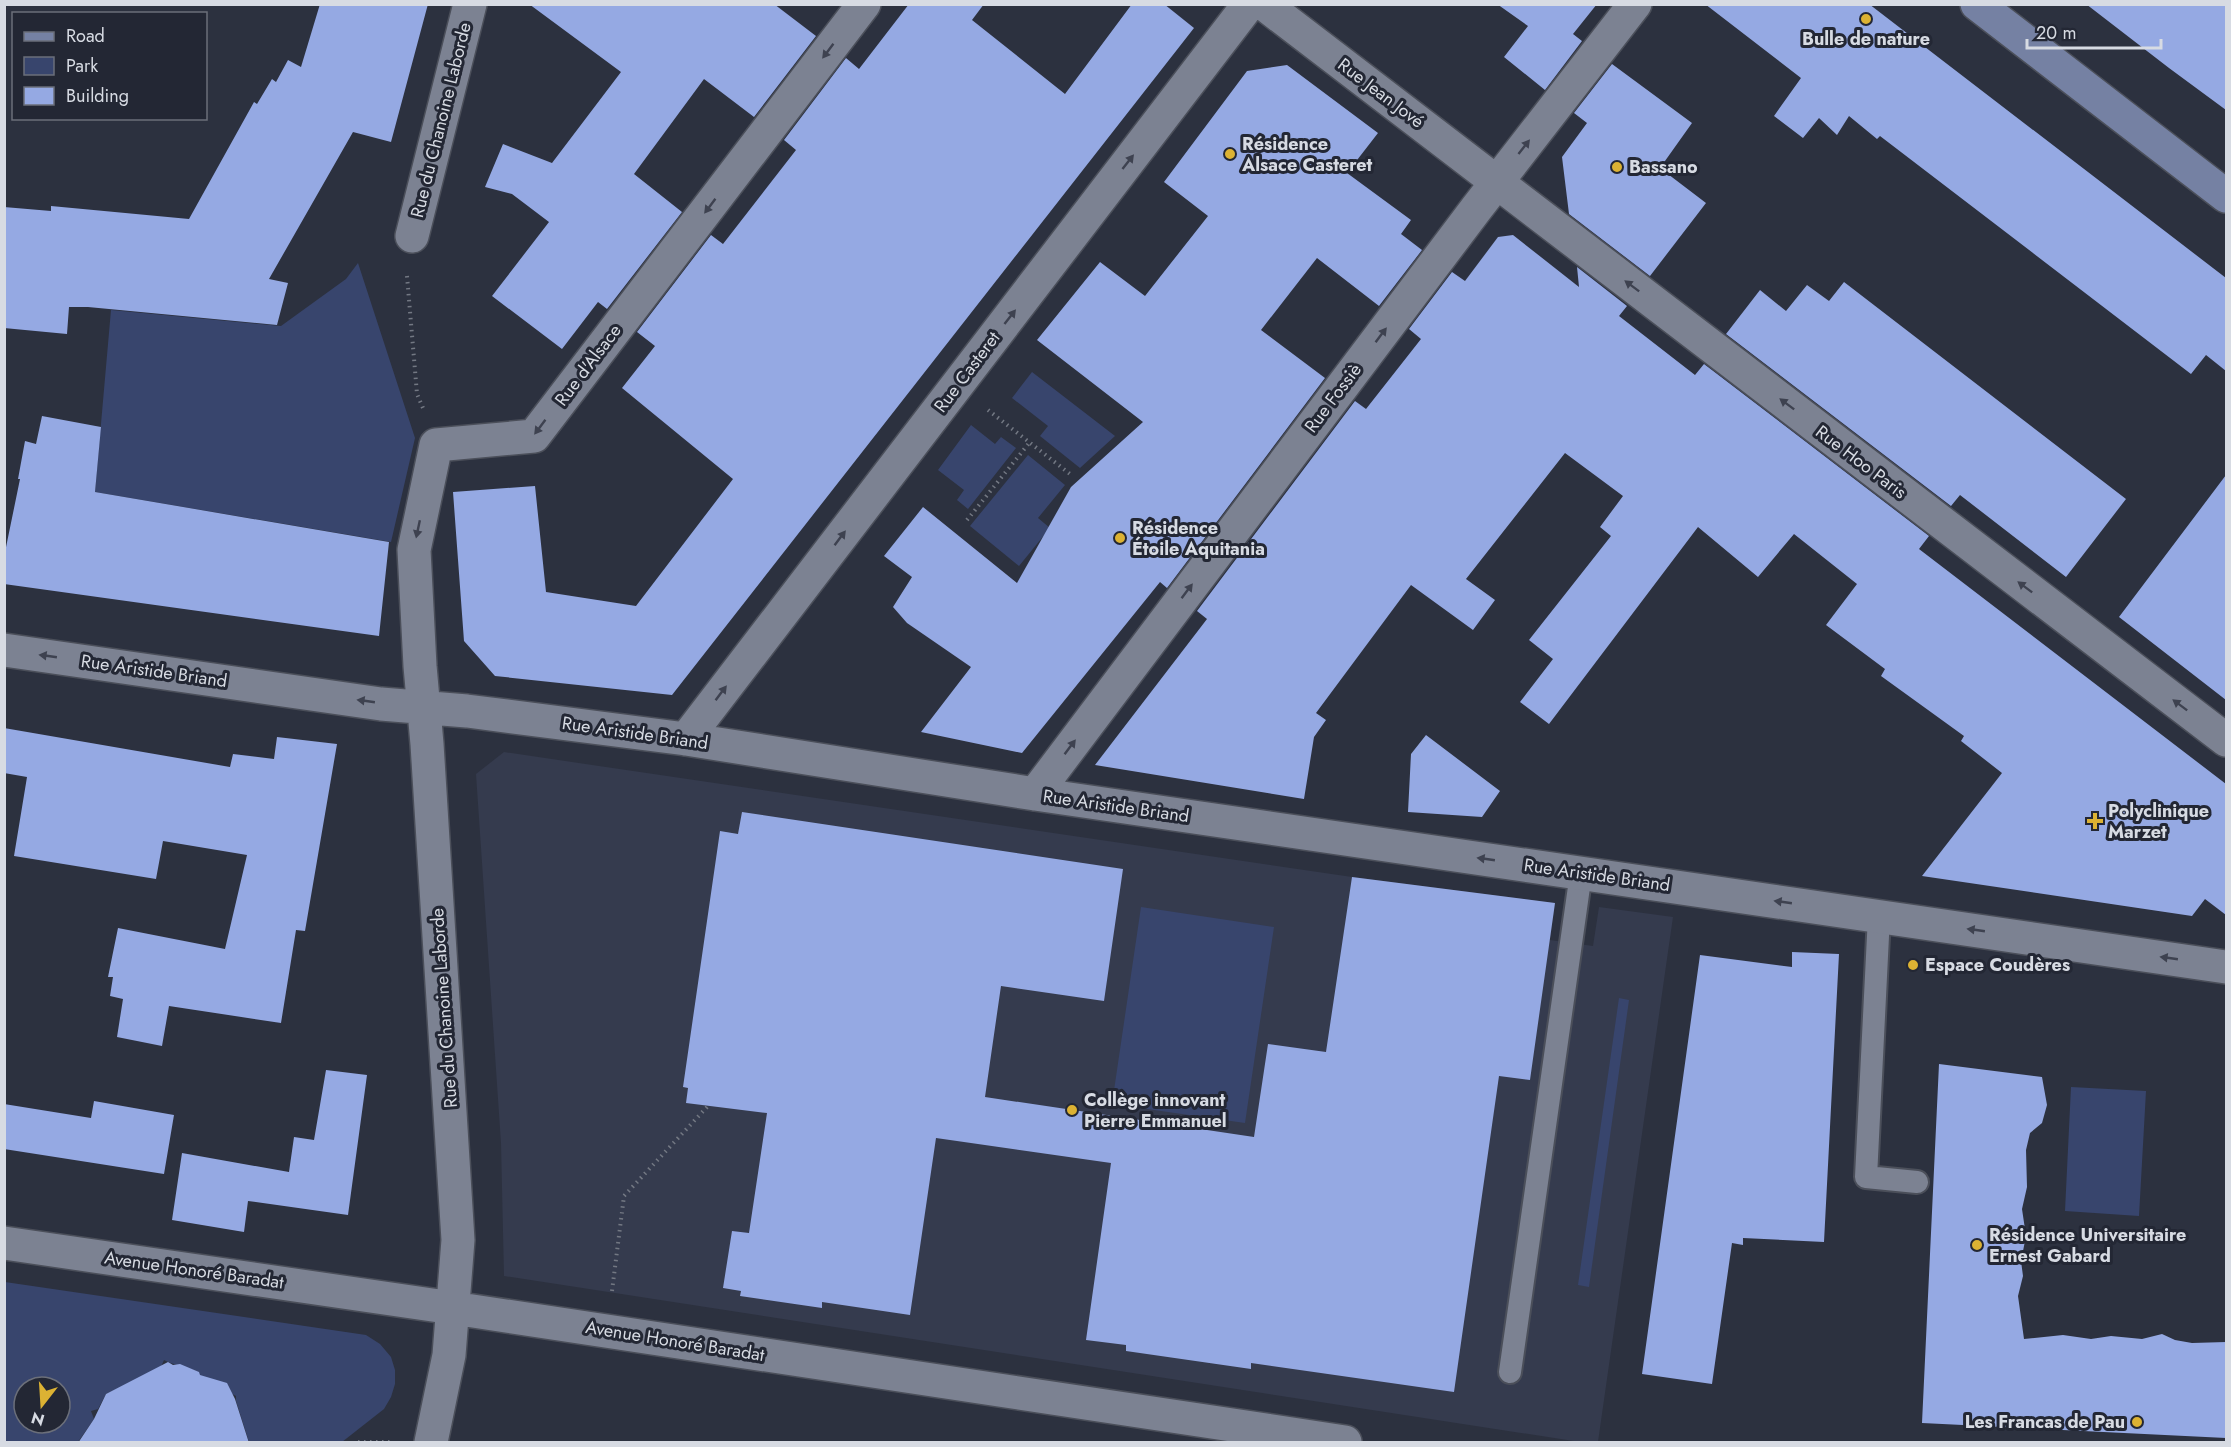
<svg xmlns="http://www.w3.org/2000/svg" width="2231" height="1447" viewBox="0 0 2231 1447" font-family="Jost,sans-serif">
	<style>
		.built { fill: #353b4e }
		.green { fill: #38456d; fill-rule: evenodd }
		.building { fill: #95a9e3 }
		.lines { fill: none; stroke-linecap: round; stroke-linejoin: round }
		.lane-casing { stroke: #4b4f5a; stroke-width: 26 }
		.street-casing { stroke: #4b4f5a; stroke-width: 36 }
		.secondary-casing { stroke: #4b4f5a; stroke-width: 36 }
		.path { stroke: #737883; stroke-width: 4; stroke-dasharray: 1.5 4.5; stroke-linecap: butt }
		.lane { stroke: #7c8292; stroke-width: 22 }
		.street { stroke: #7c8292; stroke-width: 33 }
		.secondary { stroke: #7581a3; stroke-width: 33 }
		.oneway { fill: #3e4250 }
		.poi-dot { fill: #dcb233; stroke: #232734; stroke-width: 2 }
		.labels { text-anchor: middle; stroke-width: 6; stroke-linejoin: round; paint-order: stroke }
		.poi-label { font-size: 18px; font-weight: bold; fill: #d7dbe3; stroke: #232734; text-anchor: start }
		.street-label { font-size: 18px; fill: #d7dbe3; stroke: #232734 }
	</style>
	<rect width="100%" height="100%" fill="#2c313f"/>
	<path class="built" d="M 504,752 L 1352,877 L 1555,903 L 1550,940 L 1593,946 L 1599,907 L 1673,917 L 1598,1442 L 1580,1442 L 504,1276 L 501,1143 L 476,774 Z"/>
	<path class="green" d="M 358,263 L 415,438 L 391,542 L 95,492 L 111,310 L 281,326 L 346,279 Z
		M 1032,372 L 1115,436 L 1080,468 L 1040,436 L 1048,426 L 1012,398 Z
		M 971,425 L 995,444 L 1001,437 L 1016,448 L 968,509 L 957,500 L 964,490 L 938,470 Z
		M 1028,455 L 1065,485 L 1038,518 L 1050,528 L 1019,566 L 970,526 Z
		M 1141,907 L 1274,927 L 1245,1123 L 1112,1104 Z
		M 1619,998 L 1629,1000 L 1589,1287 L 1578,1285 Z
		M 2071,1087 L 2146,1091 L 2139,1216 L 2065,1211 Z
		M 5,1282 L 366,1335 L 380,1344 L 391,1357 L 395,1370 L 395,1384 L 391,1397 L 384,1409 L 342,1442 L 249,1442 L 236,1401 L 236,1396 L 200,1377 L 198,1372 C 186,1366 175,1366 164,1360 L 160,1369 L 106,1394 L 98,1409 L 91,1411 L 94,1419 L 78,1442 L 5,1442 ZM 24,1387 L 60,1387 L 60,1423 L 24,1423 Z"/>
	<path class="building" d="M 320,4 L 428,4 L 391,142 L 353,132 L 269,279 L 288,283 L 277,325 L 88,307 L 69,307 L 67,334 L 4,328 L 4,207 L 51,211 L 51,206 L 189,219 L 254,102 L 257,104 L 272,79 L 276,82 L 288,60 L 301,67 Z
		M 529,4 L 774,4 L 816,36 L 754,117 L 704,79 L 634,174 L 682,212 L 607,309 L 598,302 L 562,349 L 492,296 L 549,222 L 512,194 L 485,187 L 503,144 L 552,163 L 621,72 Z
		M 909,4 L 984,4 L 972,20 L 1065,94 L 1132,4 L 1164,4 L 1194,28 L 672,695 L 495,676 L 464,641 L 453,492 L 535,486 L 546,592 L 636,606 L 733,479 L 622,388 L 655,346 L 637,332 L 711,235 L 723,244 L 796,150 L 784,140 L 846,58 L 859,69 Z
		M 1497,4 L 1597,4 L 1573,34 L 1582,41 L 1545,90 L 1504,57 L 1528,26 Z
		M 1705,4 L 1869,4 L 2226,278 L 2226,371 L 2206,355 L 2191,374 L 1880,136 L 1877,139 L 1849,116 L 1837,135 L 1819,118 L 1803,138 L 1774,116 L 1801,78 Z
		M 2086,4 L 2226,4 L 2226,110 L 2169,68 Z
		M 1612,64 L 1692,123 L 1660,168 L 1706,203 L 1650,276 L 1569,214 L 1562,157 L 1587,123 L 1574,113 Z
		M 1287,65 L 1378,133 L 1347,173 L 1411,220 L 1401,234 L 1422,250 L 1379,306 L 1317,258 L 1261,330 L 1325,378 L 1167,588 L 1160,582 L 1022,753 L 921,732 L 971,667 L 907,623 L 893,607 L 912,577 L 884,556 L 923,507 L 1017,583 L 1071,487 L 1143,422 L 1037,340 L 1100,262 L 1145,296 L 1208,216 L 1164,182 L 1247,71 Z
		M 1513,235 L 1579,287 L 1577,267 L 1627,306 L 1619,316 L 1695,375 L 1704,364 L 1929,536 L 1919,549 L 2226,784 L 2226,915 L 2205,899 L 2192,916 L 1922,876 L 2002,773 L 1961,741 L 1964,736 L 1881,676 L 1885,669 L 1826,625 L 1857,584 L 1794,534 L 1758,577 L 1698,527 L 1549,724 L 1520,702 L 1553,659 L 1529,640 L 1611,536 L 1600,527 L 1623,496 L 1565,453 L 1466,579 L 1495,600 L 1473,630 L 1411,585 L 1316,713 L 1326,720 L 1314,737 L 1304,799 L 1095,765 L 1207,619 L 1197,611 L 1355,401 L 1366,409 L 1421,339 L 1409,329 L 1452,272 L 1465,281 L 1498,237 Z
		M 1844,282 L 2126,499 L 2066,577 L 1960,495 L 1951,506 L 1726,334 L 1760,290 L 1786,311 L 1807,285 L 1829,301 Z
		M 42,416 L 101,427 L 95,492 L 389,542 L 379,636 L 4,584 L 4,557 L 20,479 L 18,479 L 25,441 L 36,444 Z
		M 2226,475 L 2226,700 L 2119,617 Z
		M 4,728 L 230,767 L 233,754 L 274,759 L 277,737 L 337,744 L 305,931 L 296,930 L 281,1023 L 169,1006 L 162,1046 L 117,1037 L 123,999 L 110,996 L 113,977 L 108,977 L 118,928 L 225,949 L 247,855 L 163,841 L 156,879 L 14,856 L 27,777 L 4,773 Z
		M 1426,735 L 1500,791 L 1482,817 L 1408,812 L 1411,754 Z
		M 742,812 L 1123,869 L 1104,1001 L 1001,986 L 985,1097 L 1254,1137 L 1268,1044 L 1326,1052 L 1352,877 L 1555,903 L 1530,1080 L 1499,1076 L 1454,1392 L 1251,1363 L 1251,1369 L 1126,1351 L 1126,1345 L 1086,1340 L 1111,1163 L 936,1138 L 910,1315 L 822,1302 L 822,1308 L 740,1296 L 741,1291 L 723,1288 L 732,1231 L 749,1233 L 767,1113 L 686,1103 L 688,1088 L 683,1087 L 720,831 L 738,834 Z
		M 1792,952 L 1839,954 L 1824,1242 L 1743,1238 L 1743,1245 L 1732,1243 L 1712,1384 L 1642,1374 L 1700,955 L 1792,967 Z
		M 1939,1064 L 2042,1077 L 2047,1105 L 2042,1123 L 2030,1133 L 2026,1150 L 2027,1187 L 2022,1209 L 2026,1236 L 2021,1261 L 2023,1276 L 2018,1296 L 2024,1339 L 2063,1335 L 2091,1339 L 2111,1336 L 2142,1339 L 2162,1334 L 2175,1340 L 2192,1343 L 2226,1342 L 2226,1438 L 1922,1423 Z
		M 326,1070 L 367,1075 L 348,1215 L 248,1201 L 244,1232 L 172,1220 L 182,1153 L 289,1172 L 294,1137 L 314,1140 Z
		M 94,1101 L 174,1115 L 164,1174 L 4,1149 L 4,1104 L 91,1118 Z
		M 168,1362 L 173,1365 L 180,1364 L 199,1372 L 200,1375 L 227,1383 L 235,1399 L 249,1443 L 78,1443 L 94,1419 L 106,1394 Z"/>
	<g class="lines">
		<defs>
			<path id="lane" d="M 1879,916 L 1866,1177 L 1917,1182
				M 1510,1372 L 1581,873"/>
			<path id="street" d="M 1264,4 L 2226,740
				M 412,236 L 470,4
				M 4,650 L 381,704 L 467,711 L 686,739 L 1035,794 L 2226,967
				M 686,739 L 1249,4
				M 1035,794 L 1476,209 L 1635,4
				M 4,1243 L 453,1308 L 1345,1442
				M 431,1442 L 449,1355 L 458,1240 L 427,744 L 420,666 L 414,550 L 436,445 L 534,436 L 864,4"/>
			<path id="secondary" d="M 1977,4 L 2226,196"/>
		</defs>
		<use href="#lane" class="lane-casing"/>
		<use href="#street" class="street-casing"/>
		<use href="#secondary" class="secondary-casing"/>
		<path class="path" d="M 407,276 L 417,394 L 423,408
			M 988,410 L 1070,474
			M 967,520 L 1030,442
			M 612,1291 L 624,1196 L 708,1106
			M 358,1442 L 392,1442"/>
		<use href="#lane" class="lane"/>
		<use href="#street" class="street"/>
		<use href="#secondary" class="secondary"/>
	</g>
	<defs><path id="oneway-solid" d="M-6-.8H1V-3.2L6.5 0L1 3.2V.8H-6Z" transform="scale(1.5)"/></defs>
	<g class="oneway">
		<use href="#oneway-solid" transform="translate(828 51) rotate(127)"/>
		<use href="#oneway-solid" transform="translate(1524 147) rotate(-52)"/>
		<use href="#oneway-solid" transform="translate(1128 162) rotate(-52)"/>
		<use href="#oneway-solid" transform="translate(710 206) rotate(127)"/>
		<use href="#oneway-solid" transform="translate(1632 286) rotate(-143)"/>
		<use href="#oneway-solid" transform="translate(1010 317) rotate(-52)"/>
		<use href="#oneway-solid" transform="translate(1381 335) rotate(-53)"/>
		<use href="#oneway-solid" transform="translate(1787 404) rotate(-143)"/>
		<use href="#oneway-solid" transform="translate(540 427) rotate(127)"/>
		<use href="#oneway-solid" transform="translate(418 529) rotate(102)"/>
		<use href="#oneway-solid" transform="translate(840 538) rotate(-53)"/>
		<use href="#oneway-solid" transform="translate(2025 587) rotate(-143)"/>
		<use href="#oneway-solid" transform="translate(1187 591) rotate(-53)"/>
		<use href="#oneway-solid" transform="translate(48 656) rotate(-172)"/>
		<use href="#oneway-solid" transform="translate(721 693) rotate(-53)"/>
		<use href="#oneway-solid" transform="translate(366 701) rotate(-172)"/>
		<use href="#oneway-solid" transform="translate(2180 705) rotate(-143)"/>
		<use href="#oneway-solid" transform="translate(1070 747) rotate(-53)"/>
		<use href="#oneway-solid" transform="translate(1486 859) rotate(-172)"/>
		<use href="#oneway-solid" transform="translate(1783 902) rotate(-172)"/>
		<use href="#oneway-solid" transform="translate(1976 930) rotate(-172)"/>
		<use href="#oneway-solid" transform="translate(2169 958) rotate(-172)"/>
	</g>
	<g class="poi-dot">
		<circle cx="1866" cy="19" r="6"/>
		<circle cx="1230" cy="154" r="6"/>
		<circle cx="1617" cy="167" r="6"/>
		<circle cx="1120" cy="538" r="6"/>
		<path d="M2092 812h6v6h6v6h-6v6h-6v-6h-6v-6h6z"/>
		<circle cx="1913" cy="965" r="6"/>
		<circle cx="1072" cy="1110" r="6"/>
		<circle cx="1977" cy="1245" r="6"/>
		<circle cx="2137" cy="1422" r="6"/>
	</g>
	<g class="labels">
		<g class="poi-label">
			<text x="1866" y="45" text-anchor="middle">Bulle de nature</text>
			<text x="1242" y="150">Résidence<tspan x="1242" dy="21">Alsace Casteret</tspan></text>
			<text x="1629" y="173">Bassano</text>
			<text x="1132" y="534">Résidence<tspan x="1132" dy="21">Étoile Aquitania</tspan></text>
			<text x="2108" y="817">Polyclinique<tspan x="2108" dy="21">Marzet</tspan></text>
			<text x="1925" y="971">Espace Coudères</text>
			<text x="1084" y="1106">Collège innovant<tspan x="1084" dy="21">Pierre Emmanuel</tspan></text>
			<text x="1989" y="1241">Résidence Universitaire<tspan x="1989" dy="21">Ernest Gabard</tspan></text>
			<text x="2125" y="1428" text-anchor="end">Les Francas de Pau</text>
		</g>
		<g class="street-label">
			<text transform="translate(1381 93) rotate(37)" y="6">Rue Jean Jové</text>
			<text transform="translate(441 120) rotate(-76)" y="6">Rue du Chanoine Laborde</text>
			<text transform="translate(588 365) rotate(-53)" y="6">Rue d'Alsace</text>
			<text transform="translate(967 372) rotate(-53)" y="6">Rue Casteret</text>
			<text transform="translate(1333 398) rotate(-53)" y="6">Rue Fossiè</text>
			<text transform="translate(1861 462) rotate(37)" y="6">Rue Hoo Paris</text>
			<text transform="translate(154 671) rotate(8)" y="6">Rue Aristide Briand</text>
			<text transform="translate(635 733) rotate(8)" y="6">Rue Aristide Briand</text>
			<text transform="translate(1116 806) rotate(8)" y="6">Rue Aristide Briand</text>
			<text transform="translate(1597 875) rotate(8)" y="6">Rue Aristide Briand</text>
			<text transform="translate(444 1008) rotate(-94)" y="6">Rue du Chanoine Laborde</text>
			<text transform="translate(194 1270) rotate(8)" y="6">Avenue Honoré Baradat</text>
			<text transform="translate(675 1341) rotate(9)" y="6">Avenue Honoré Baradat</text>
		</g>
	</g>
	<rect width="2231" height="1447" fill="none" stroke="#d7dbe3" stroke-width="12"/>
	<rect x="12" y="12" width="195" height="108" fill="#232734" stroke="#6b6f7a" stroke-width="1.5"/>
	<rect x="24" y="32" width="30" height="9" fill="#7581a3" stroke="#6b6f7a" stroke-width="1.5"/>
	<text x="66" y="42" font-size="18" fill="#d7dbe3">Road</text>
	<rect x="24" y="57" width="30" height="18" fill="#38456d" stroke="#6b6f7a" stroke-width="1.5"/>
	<text x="66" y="72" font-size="18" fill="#d7dbe3">Park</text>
	<rect x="24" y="87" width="30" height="18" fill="#95a9e3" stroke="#6b6f7a" stroke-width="1.5"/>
	<text x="66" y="102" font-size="18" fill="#d7dbe3">Building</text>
	<g transform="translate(42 1405) rotate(197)"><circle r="28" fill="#232734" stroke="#6b6f7a" stroke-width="1.5"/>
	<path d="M0-4.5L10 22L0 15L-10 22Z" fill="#dcb233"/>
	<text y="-9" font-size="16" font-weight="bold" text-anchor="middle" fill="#d7dbe3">N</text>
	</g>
	<path d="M2027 39v9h134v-9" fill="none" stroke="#d7dbe3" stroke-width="3"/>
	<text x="2036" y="39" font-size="18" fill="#d7dbe3" stroke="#232734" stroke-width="4.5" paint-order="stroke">20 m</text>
</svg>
